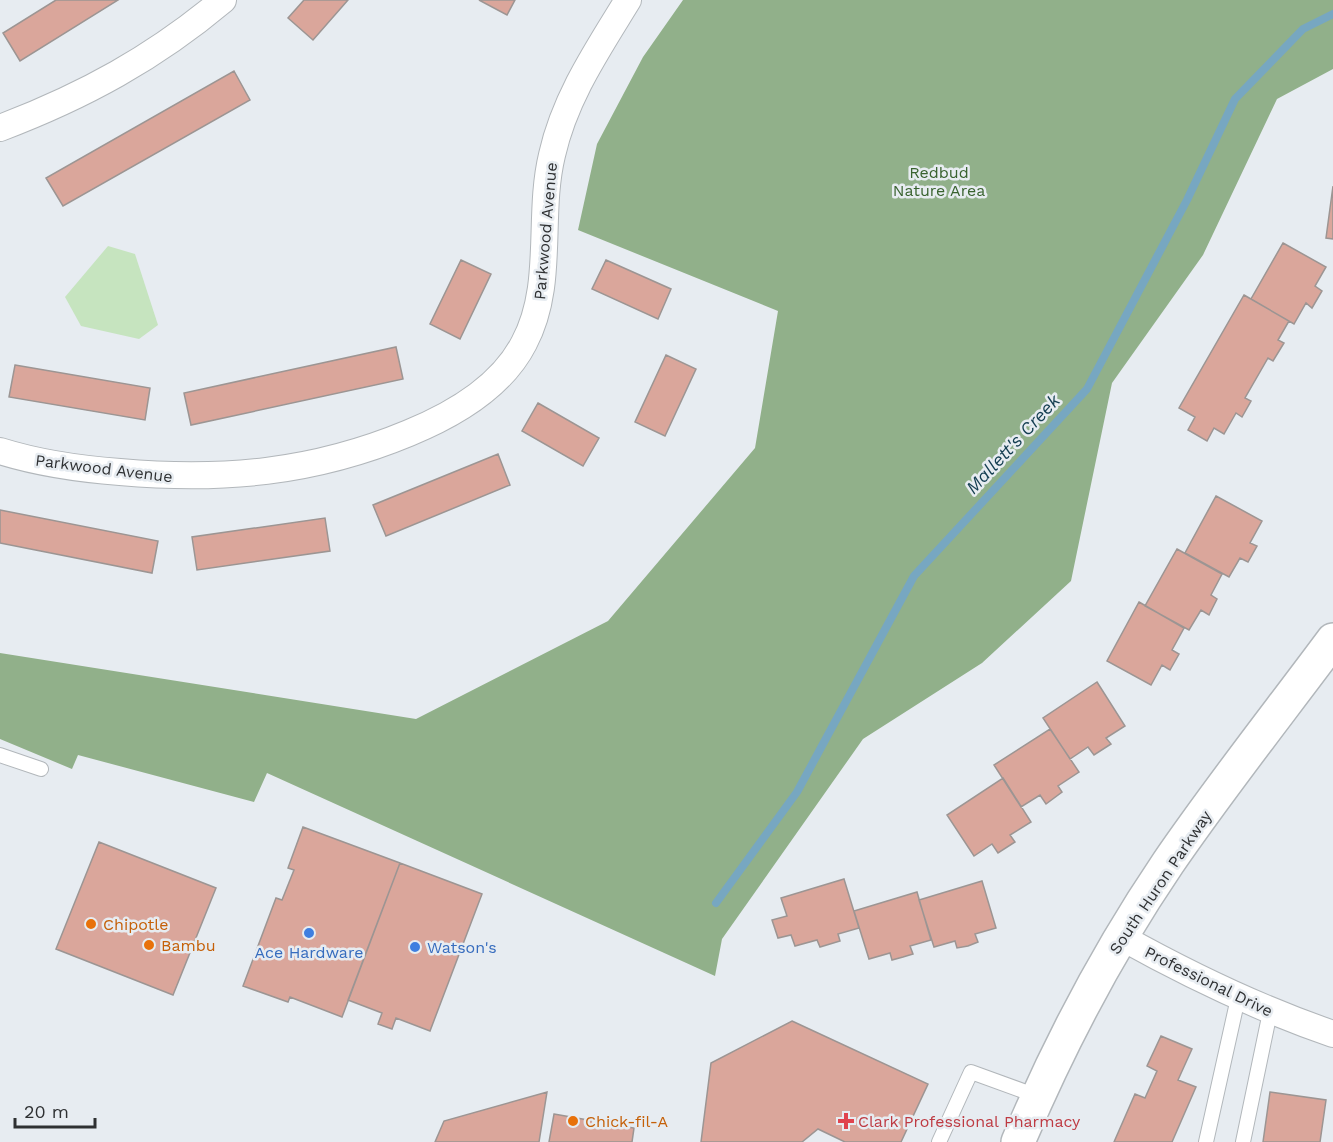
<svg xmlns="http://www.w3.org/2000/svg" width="1333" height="1142" viewBox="0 0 1333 1142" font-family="'Work Sans',sans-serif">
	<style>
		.green { fill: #c6e4bf }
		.forest { fill: #91b08a }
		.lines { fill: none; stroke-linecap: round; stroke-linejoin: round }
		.stream { stroke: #77a7c1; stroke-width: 8 }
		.building { fill: #daa69b; stroke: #9c9593; stroke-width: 1.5 }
		.lane-casing { stroke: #b2b7bb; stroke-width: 16 }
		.street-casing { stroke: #b2b7bb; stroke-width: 28 }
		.secondary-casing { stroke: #b2b7bb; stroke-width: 36 }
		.lane { stroke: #fff; stroke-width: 14 }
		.street { stroke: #fff; stroke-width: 26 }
		.secondary { stroke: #fff; stroke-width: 33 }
		.food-dot { fill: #e8710a; stroke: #e7ecf1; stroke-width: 2 }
		.shop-dot { fill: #3f7fe0; stroke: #e7ecf1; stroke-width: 2 }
		.health-dot { fill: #e0444e; stroke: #e7ecf1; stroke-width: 2 }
		.labels { text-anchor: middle; stroke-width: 5; stroke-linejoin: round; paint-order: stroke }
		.park-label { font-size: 16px; fill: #39632f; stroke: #e7ecf1 }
		.street-label { font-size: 16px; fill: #2e3032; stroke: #e7ecf1 }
		.food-label { font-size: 16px; fill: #c56008; stroke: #e7ecf1; text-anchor: start }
		.shop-label { font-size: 16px; fill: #366cbe; stroke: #e7ecf1; text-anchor: start }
		.health-label { font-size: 16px; fill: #be3a42; stroke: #e7ecf1; text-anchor: start }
		.water-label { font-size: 18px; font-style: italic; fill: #133d50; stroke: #e7ecf1 }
	</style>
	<rect width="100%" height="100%" fill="#e7ecf1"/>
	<path class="green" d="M 108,246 L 135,254 L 158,325 L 139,339 L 81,326 L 65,297 Z"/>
	<path class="forest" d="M 683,0 L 1333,0 L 1333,69 L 1277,99 L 1203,255 L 1112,383 L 1071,581 L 982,663 L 863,739 L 722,939 L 715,976 L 267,773 L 254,802 L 78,755 L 72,769 L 0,739 L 0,653 L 416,719 L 608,621 L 755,448 L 778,311 L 578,230 L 597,144 L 643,57 Z"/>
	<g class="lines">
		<path class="stream" d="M 716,903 L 797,792 L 914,576 L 1087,389 L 1187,200 L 1235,99 L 1303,29 L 1333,14"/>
	</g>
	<path class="building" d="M 56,0 L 118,0 L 20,61 L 3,33 Z
		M 304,0 L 348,0 L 313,40 L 288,18 Z
		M 479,0 L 515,0 L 507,15 Z
		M 234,71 L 250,100 L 63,206 L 46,178 Z
		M 1333,186 L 1333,239 L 1326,238 Z
		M 1283,243 L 1326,267 L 1315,286 L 1322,291 L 1312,308 L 1306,303 L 1294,324 L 1251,299 Z
		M 461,260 L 491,274 L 460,339 L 430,324 Z
		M 606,260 L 671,289 L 658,319 L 592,289 Z
		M 1244,295 L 1289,321 L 1278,340 L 1284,343 L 1273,361 L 1268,358 L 1245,398 L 1251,401 L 1242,417 L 1236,413 L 1224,434 L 1214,428 L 1207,441 L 1188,430 L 1195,417 L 1179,408 Z
		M 396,347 L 403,379 L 191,425 L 184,393 Z
		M 666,355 L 696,369 L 665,436 L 635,422 Z
		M 15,365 L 150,388 L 145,420 L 9,397 Z
		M 538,403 L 599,438 L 583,466 L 522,431 Z
		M 498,454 L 510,485 L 386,536 L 373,505 Z
		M 1216,496 L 1262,521 L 1250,543 L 1257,546 L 1248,562 L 1240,558 L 1229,577 L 1185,553 Z
		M 0,510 L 158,541 L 152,573 L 0,543 Z
		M 325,518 L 330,551 L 197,570 L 192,537 Z
		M 1177,549 L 1222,574 L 1211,595 L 1217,599 L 1209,615 L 1201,610 L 1189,630 L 1145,606 Z
		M 1139,602 L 1184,628 L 1172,650 L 1179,654 L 1170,670 L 1162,665 L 1151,685 L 1107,661 Z
		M 1097,682 L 1125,726 L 1106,738 L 1111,744 L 1094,755 L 1088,747 L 1070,759 L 1043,718 Z
		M 1050,729 L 1079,772 L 1058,786 L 1062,792 L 1046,804 L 1040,795 L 1021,807 L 994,765 Z
		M 1003,778 L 1031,822 L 1010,835 L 1015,842 L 998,853 L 992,844 L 974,856 L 947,815 Z
		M 303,827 L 400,863 L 342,1017 L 290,997 L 288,1002 L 243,986 L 276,898 L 282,900 L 294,870 L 288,868 Z
		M 99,842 L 216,888 L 173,995 L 56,949 Z
		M 400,863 L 482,894 L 430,1031 L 396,1018 L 392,1029 L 378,1024 L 382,1013 L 348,1000 Z
		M 844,879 L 859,928 L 838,934 L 840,941 L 820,947 L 817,940 L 795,946 L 791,935 L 778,938 L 772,920 L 787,916 L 781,898 Z
		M 982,881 L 996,928 L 975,934 L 978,942 L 968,946 L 957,948 L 955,941 L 934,947 L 919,900 Z
		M 917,892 L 931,940 L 910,946 L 913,954 L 903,957 L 892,960 L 890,953 L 869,959 L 854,911 Z
		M 792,1021 L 928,1084 L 901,1142 L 845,1142 L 818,1129 L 802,1142 L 701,1142 L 711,1063 Z
		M 1161,1036 L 1192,1049 L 1178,1080 L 1196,1087 L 1172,1142 L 1114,1142 L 1135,1094 L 1145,1098 L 1157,1071 L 1147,1066 Z
		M 547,1092 L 539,1142 L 435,1142 L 444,1121 Z
		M 1270,1092 L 1326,1100 L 1320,1142 L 1263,1142 Z
		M 554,1114 L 634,1128 L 632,1142 L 549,1142 Z"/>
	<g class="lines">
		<defs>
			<path id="lane" d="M 0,755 L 41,769
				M 939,1142 L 971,1072 L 1037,1096
				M 1206,1142 L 1238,998
				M 1243,1142 L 1270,1012"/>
			<path id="street" d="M 0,128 C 84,96 154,58 223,0
				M 0,451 C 38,463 80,469 120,472 C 222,481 313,473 409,433 C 453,415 501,388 524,343 C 555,285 537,217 552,155 C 565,97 598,49 628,0
				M 1121,937 C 1191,976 1257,1008 1333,1034"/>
			<path id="secondary" d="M 1018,1142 C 1059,1045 1109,950 1168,863 C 1220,787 1278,714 1333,640"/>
		</defs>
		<use href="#lane" class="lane-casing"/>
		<use href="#street" class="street-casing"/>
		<use href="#secondary" class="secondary-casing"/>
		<use href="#lane" class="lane"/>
		<use href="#street" class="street"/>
		<use href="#secondary" class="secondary"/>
	</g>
	<g class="food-dot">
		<circle cx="91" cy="924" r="6"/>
		<circle cx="149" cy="945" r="6"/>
		<circle cx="573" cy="1121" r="6"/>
	</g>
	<g class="shop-dot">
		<circle cx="309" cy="933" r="6"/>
		<circle cx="415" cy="947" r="6"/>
	</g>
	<path class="health-dot" d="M843 1112h6v6h6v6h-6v6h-6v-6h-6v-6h6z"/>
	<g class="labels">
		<g class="park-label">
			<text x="939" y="178">Redbud<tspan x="939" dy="18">Nature Area</tspan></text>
		</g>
		<g class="street-label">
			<text transform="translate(545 231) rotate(-85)" y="6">Parkwood Avenue</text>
			<text transform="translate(104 468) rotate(7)" y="6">Parkwood Avenue</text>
			<text transform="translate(1160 882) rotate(-56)" y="6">South Huron Parkway</text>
			<text transform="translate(1209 981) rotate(26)" y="6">Professional Drive</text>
		</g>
		<g class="food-label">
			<text x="103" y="930">Chipotle</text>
			<text x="161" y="951">Bambu</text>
			<text x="585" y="1127">Chick-fil-A</text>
		</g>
		<g class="shop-label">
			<text x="427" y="953">Watson's</text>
			<text x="309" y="958" text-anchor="middle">Ace Hardware</text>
		</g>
		<g class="health-label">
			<text x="858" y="1127">Clark Professional Pharmacy</text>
		</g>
		<g class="water-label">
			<text transform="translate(1013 444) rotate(-47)" y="6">Mallett's Creek</text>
		</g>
	</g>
	<path d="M15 1118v9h80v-9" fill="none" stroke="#2e3032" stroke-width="3"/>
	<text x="24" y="1118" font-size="18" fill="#2e3032" stroke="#e7ecf1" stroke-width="4.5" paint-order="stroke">20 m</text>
</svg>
